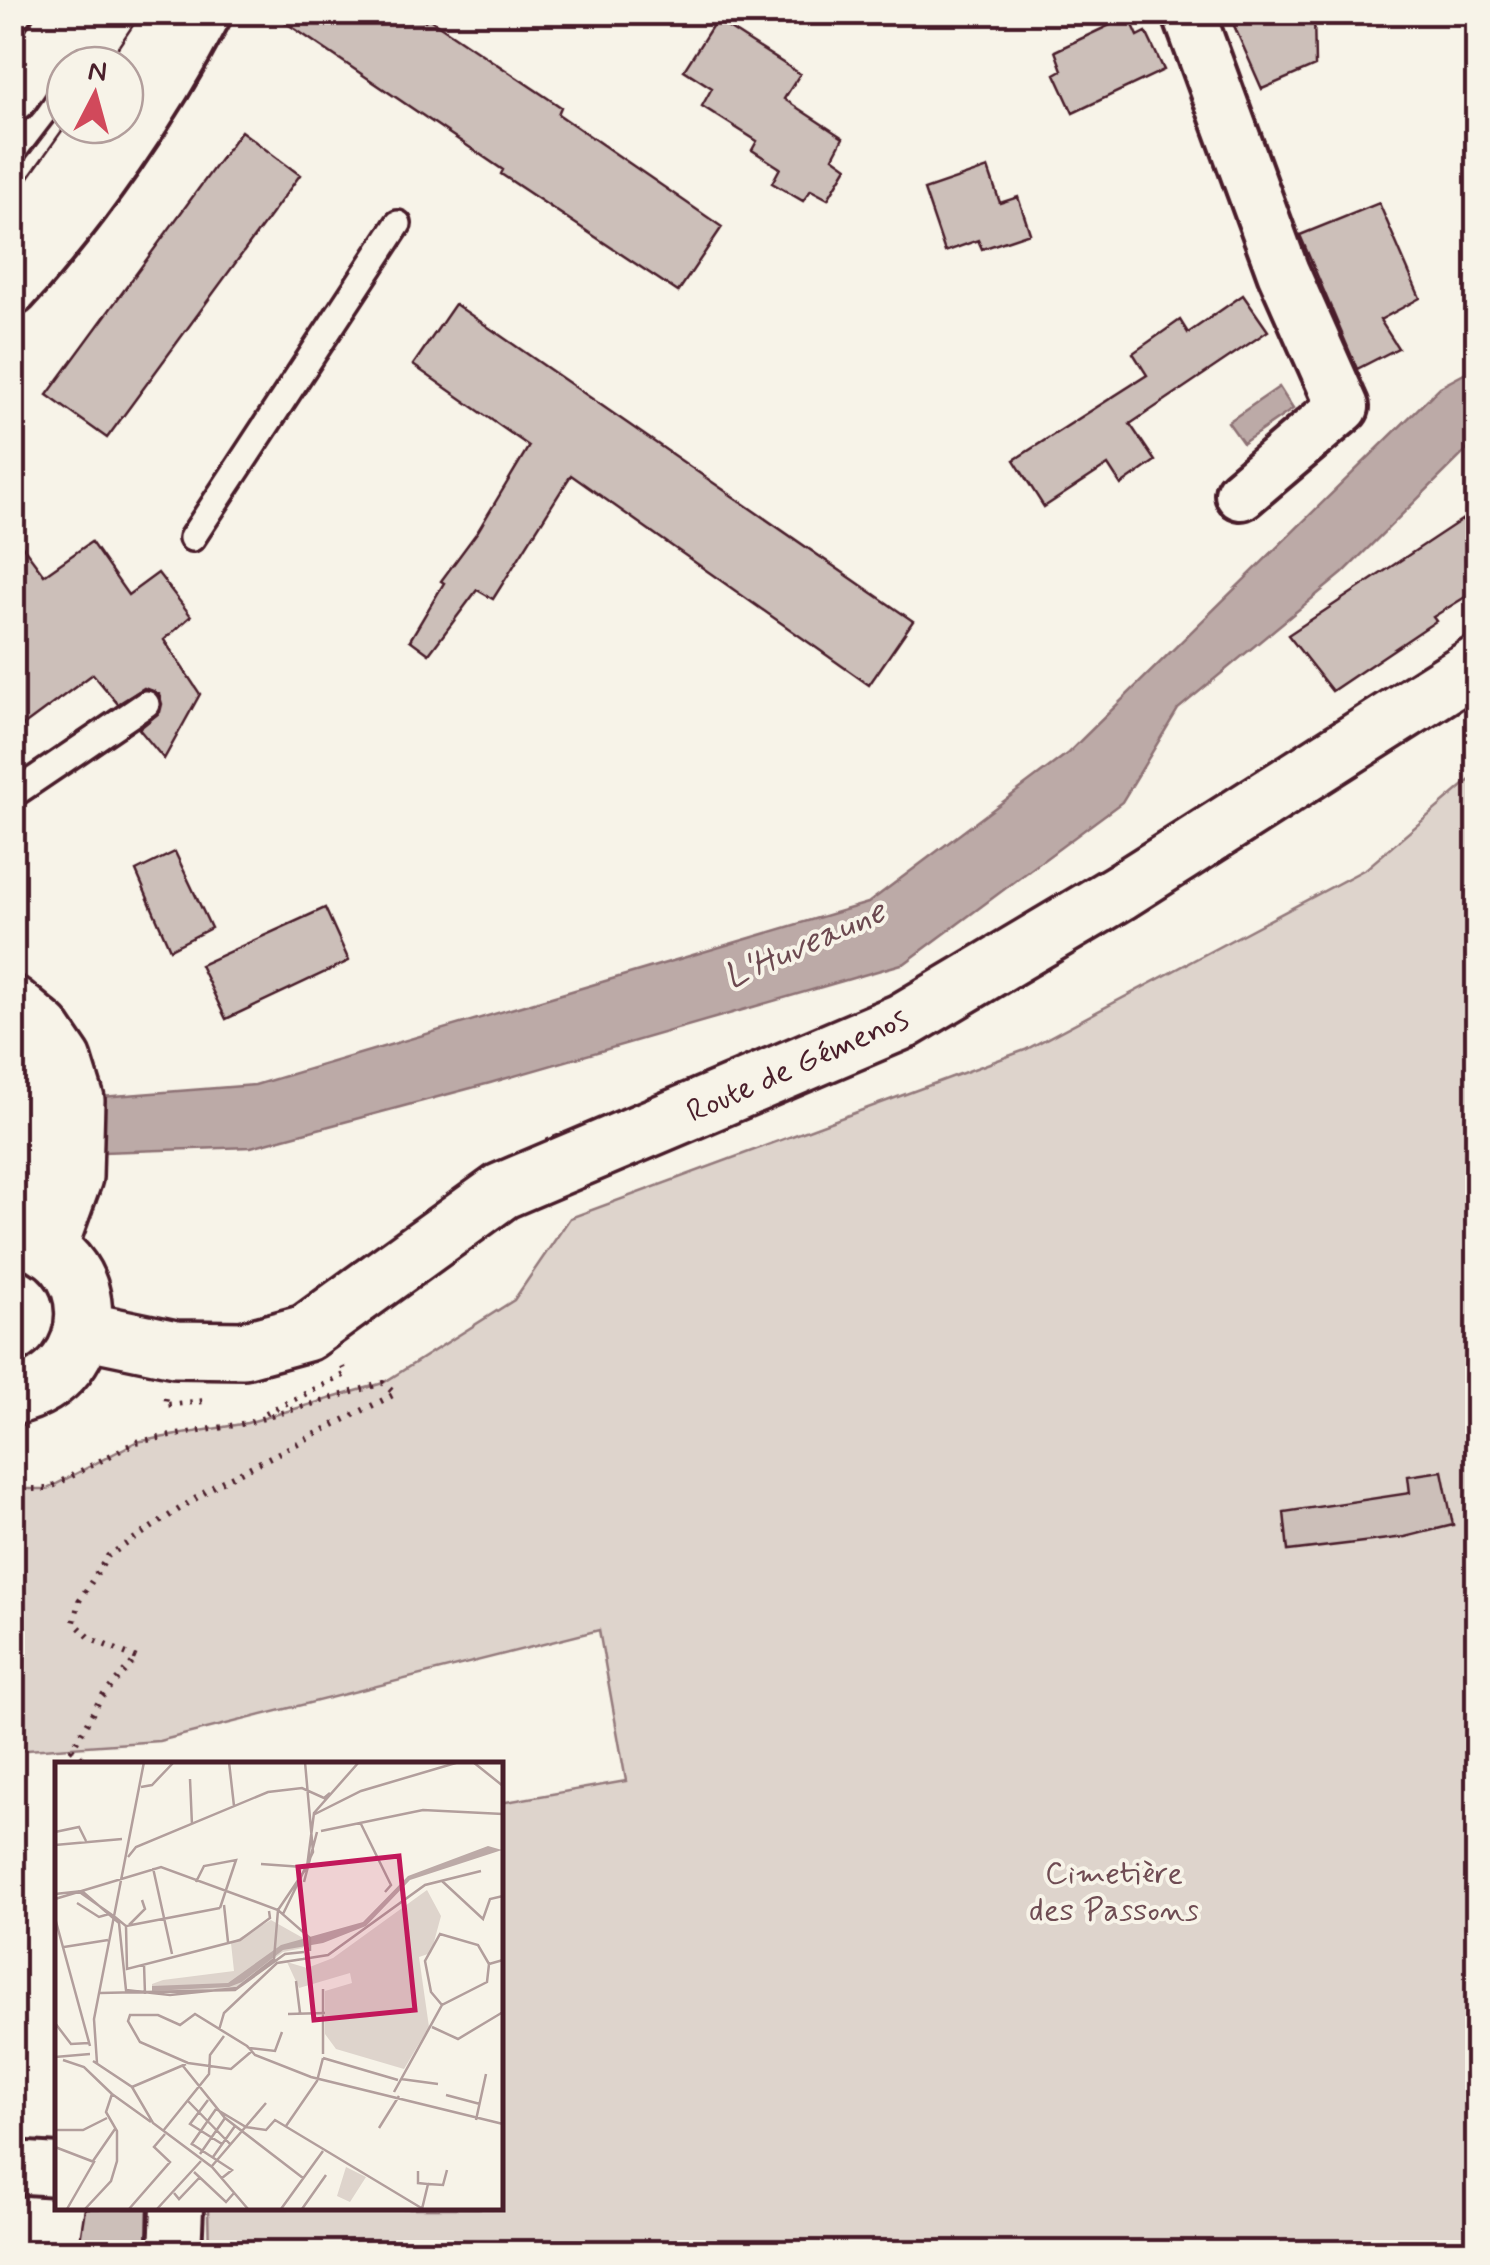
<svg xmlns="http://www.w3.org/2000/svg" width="1490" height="2265" viewBox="0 0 1490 2265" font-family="Mynerve,sans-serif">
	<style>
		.green { fill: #ded4cc; stroke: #947a7c; stroke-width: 2.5 }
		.water { fill: #bcaaa7; stroke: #8e7275; stroke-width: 2.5 }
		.building { fill: #ccbfb9; stroke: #4a1f2b; stroke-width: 2.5 }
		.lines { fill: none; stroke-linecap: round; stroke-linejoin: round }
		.lane-casing { stroke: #4a1f2b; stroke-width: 32 }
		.street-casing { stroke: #4a1f2b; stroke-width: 58 }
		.secondary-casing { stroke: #4a1f2b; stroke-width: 62 }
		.path { stroke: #4a1f2b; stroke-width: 6; stroke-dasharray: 2.5 8; stroke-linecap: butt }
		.lane { stroke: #f7f3e8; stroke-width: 25 }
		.street { stroke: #f7f3e8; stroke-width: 50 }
		.secondary { stroke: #f7f3e8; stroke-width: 55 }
		.tram { stroke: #4a1f2b; stroke-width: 2.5 }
		.labels { text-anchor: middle; stroke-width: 8; stroke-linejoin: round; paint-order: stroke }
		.street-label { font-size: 32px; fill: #4a1f2b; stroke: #f7f3e8 }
		.park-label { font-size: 32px; fill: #6f4c53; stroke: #f7f3e8 }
		.water-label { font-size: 35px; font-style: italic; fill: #6c4950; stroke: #f7f3e8 }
		.inset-road { fill: none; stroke: #b29e9c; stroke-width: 2.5 }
		.view { fill: #c2185b; fill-opacity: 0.15; stroke: #c2185b; stroke-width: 5 }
		.inset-edge { fill: none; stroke: #4a1f2b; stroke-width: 5 }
	</style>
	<rect width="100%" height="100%" fill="#f7f3e8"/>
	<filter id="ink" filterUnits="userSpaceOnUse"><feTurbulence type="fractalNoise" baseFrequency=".01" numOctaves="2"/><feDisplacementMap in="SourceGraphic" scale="20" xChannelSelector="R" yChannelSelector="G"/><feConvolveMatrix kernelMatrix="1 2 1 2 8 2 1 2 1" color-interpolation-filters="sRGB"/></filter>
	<g filter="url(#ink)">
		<path class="green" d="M 1477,774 L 1477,2252 L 209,2252 L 208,2208 L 500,2208 L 500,1803 L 626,1781 L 599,1630 L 159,1741 L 13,1751 L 13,1489 L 47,1489 L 136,1442 L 247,1423 L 383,1383 L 514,1300 L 570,1218 L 1025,1050 L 1367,868 Z"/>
		<path class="water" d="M 1477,367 L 1477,440 L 1343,573 L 1178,709 L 1122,802 L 905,963 L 490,1083 L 251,1147 L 13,1155 L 12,1104 L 255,1085 L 868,903 L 1068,753 L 1440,387 Z
			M 1279,387 L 1293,409 L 1243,443 L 1228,422 Z"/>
		<path class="building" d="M 270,12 L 411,12 L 425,21 L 428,18 L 561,107 L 558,114 L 722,227 L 678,292 L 501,174 L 503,170 Z
			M 1228,12 L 1314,12 L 1315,66 L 1262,89 Z
			M 1129,16 L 1138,36 L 1146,32 L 1164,70 L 1073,113 L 1055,74 L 1062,70 L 1055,51 Z
			M 716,20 L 800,74 L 784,99 L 843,138 L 833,157 L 847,167 L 828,199 L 811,190 L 803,201 L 772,183 L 780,168 L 752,150 L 757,141 L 702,106 L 712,88 L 684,70 Z
			M 241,131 L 300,175 L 107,438 L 47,395 Z
			M 988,168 L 1000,203 L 1018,197 L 1030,233 L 982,249 L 978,240 L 945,252 L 924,190 Z
			M 1379,203 L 1420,298 L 1380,320 L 1398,348 L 1357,369 L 1300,235 Z
			M 1243,295 L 1268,331 L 1130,424 L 1155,461 L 1121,485 L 1108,465 L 1044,507 L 1014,460 L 1147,375 L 1133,353 L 1180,320 L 1188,333 Z
			M 455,304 L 913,621 L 869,685 L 571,475 L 493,599 L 477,590 L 429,654 L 410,640 L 444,583 L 441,581 L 478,531 L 529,446 L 413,365 Z
			M 1478,509 L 1478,589 L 1433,617 L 1436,621 L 1332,691 L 1288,635 Z
			M 12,532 L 44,575 L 91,542 L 128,595 L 158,573 L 191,616 L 164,640 L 200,694 L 164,759 L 139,729 L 160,712 L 162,704 L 159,694 L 144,688 L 118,704 L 93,674 L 12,734 Z
			M 175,852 L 211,928 L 170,949 L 136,871 Z
			M 325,908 L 349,961 L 226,1019 L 200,965 Z
			M 1442,1471 L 1453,1525 L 1405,1537 L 1288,1551 L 1284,1512 L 1410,1493 L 1408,1476 Z
			M 85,2208 L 148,2208 L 147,2252 L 78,2252 Z"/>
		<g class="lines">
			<defs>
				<path id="lane" d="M 192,538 L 398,224
					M 12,795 L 146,704"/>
				<path id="street" d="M 1188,12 L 1283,272 L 1343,407 L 1241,494
					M 12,96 L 70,12
					M 12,290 C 84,211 156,107 206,12
					M 12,2167 L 58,2170
					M 175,2252 L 177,2208"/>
				<path id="secondary" d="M 84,65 L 117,12
					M 125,73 L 159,12
					M 12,224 L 88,125
					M 12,1004 L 43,1030 L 64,1061 L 76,1100 L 74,1177 L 48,1249
					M 12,1208 C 35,1153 53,1111 17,1057
					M 84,1330 L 175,1349 L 243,1350 L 306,1333 L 502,1191 L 903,1021 L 1120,892 L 1478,664
					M 12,1397 C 111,1375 103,1247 15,1238"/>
			</defs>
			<use href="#lane" class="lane-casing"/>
			<use href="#street" class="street-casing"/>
			<use href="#secondary" class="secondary-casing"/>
			<path class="path" d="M 166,1398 L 165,1405 L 205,1401
				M 266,1413 L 346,1374 L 343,1367
				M 12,1489 L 47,1489 L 136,1442 L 247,1423 L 383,1383 L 395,1394 L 219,1483 L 108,1556 L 79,1601 L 74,1622 L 91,1639 L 137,1658 L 101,1698 L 72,1749 L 91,1765"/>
			<use href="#lane" class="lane"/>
			<use href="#street" class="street"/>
			<use href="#secondary" class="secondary"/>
			<path class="tram" d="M 106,65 L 142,12
				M 12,201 L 66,125"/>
		</g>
	</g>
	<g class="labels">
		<g class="street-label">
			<text transform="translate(797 1064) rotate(-24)" y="11">Route de Gémenos</text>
		</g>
		<g class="park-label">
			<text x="1114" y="1883">Cimetière<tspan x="1114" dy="37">des Passons</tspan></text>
		</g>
		<g class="water-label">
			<text transform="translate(804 943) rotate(-24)" y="12">L'Huveaune</text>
		</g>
	</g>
	<g transform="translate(55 1762)">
		<rect width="448" height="448" fill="#f7f3e8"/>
		<path d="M 372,128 L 386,154 L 376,191 L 364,195 L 374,265 L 349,307 L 281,287 L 270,272 L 270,229 L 297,221 L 295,211 L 244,226 L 232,200 L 252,206 L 278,196 ZM 216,158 L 248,176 L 248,186 L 228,190 L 180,226 L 97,231 L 97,222 L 108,218 L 179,209 L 176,181 ZM 291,405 L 311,415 L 295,440 L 282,434 Z" fill="#ded4cc"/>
		<path d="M 433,84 L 447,88 L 355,118 L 311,164 L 268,181 L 228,188 L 187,220 L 174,225 L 97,229 L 97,224 L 173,221 L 226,183 L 308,160 L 353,114 Z" fill="#bcaaa7"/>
		<path class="inset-road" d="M 174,0 L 179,44M 418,0 L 448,24M 135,17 L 137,63M 86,25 L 97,23 L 119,0M 258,53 L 306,29 L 404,0M 305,60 L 336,123 L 330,130M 266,69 L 368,48 L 448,52M 0,70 L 24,65 L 31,79M 0,83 L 67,77M 73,95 L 81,85 L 213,30 L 247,26 L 269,36 L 275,31M 206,102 L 248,105M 98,106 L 117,192M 387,119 L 428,157 L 435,137 L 448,134M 141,120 L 149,104 L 181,98 L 165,146M 249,120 L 262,70M 23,129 L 60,155M 0,132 L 27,129 L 64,161 L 71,228 L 115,233 L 182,226 L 219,197 L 223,148 L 252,105 L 259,51 L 304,0M 0,137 L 106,105 L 223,148 L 255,176 L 255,189M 22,141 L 44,155 L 54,152M 169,143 L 173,180M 228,152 L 258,90 L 250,0M 60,155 L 71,164 L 72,207 L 185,178 L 215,156 L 214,149M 0,156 L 35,284M 74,163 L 90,147 L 87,138M 71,164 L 165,146M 9,185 L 53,178M 248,197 L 273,193 L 370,123 L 426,109M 89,202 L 90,232M 241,219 L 245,251M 268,227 L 268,292M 45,231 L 180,228 L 230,192 L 249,190M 387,243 L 376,230 L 370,199 L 385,172 L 423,183 L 434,202M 233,252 L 270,251M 0,261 L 16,282 L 34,281M 377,265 L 403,277 L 448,250M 164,268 L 169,251 L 222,201 L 248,197M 194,286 L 220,289 L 227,270M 197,289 L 176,307 L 133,301 L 85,280 L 73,259 L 75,253 L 103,253 L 125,263 L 140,252 L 192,284 L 194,286 L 200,293 L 256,315 L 448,362M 0,295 L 35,292M 268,296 L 343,318M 8,298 L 29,305 L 57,332M 38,299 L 77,325 L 98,361 L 157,405 L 193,447M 42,301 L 39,257 L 89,0M 128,304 L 170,356 L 248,416M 346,317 L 383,322M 77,325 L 131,302M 339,330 L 387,243 L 432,220 L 434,202 L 448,198M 57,332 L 96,360M 391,333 L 425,342M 132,338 L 176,383M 153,338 L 135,362 L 167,382M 161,347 L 191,365 L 211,368 L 220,358 L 368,447M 421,358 L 431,312M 231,364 L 262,319 L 268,296M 324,366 L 344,334M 0,368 L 28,368 L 52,356M 108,369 L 154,312 L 155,293 L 169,274M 137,382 L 177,408 L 167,416M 136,383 L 161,347M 0,385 L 39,400 L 12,447M 145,392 L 170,356M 158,395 L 180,364M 38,399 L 60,367M 157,404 L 211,341M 363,409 L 363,421 L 373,422 L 367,447M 139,410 L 171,440 L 179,431M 373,422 L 388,423 L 392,408M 119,431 L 124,437 L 145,415M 30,447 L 56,419 L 62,399 L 62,369 L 51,350 L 57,332M 74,447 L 115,400 L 99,385 L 110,372M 102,447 L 146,399M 226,447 L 268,389M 247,447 L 271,413"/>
		<path class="view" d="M 344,94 L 360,248 L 259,258 L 243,105 Z"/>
		<rect width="448" height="448" class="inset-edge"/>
	</g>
	<rect width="1490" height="2265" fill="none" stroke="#f7f3e8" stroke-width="50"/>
	<rect x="25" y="25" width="1440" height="2215" fill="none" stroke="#4a1f2b" stroke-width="4" filter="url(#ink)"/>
	<g transform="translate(95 95) rotate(6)"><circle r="48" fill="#f7f3e8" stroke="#b29e9c" stroke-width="2.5"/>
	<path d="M0-8L18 38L0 25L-18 38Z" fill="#d1495b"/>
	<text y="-15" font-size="28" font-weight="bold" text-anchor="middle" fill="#4a1f2b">N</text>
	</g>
</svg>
